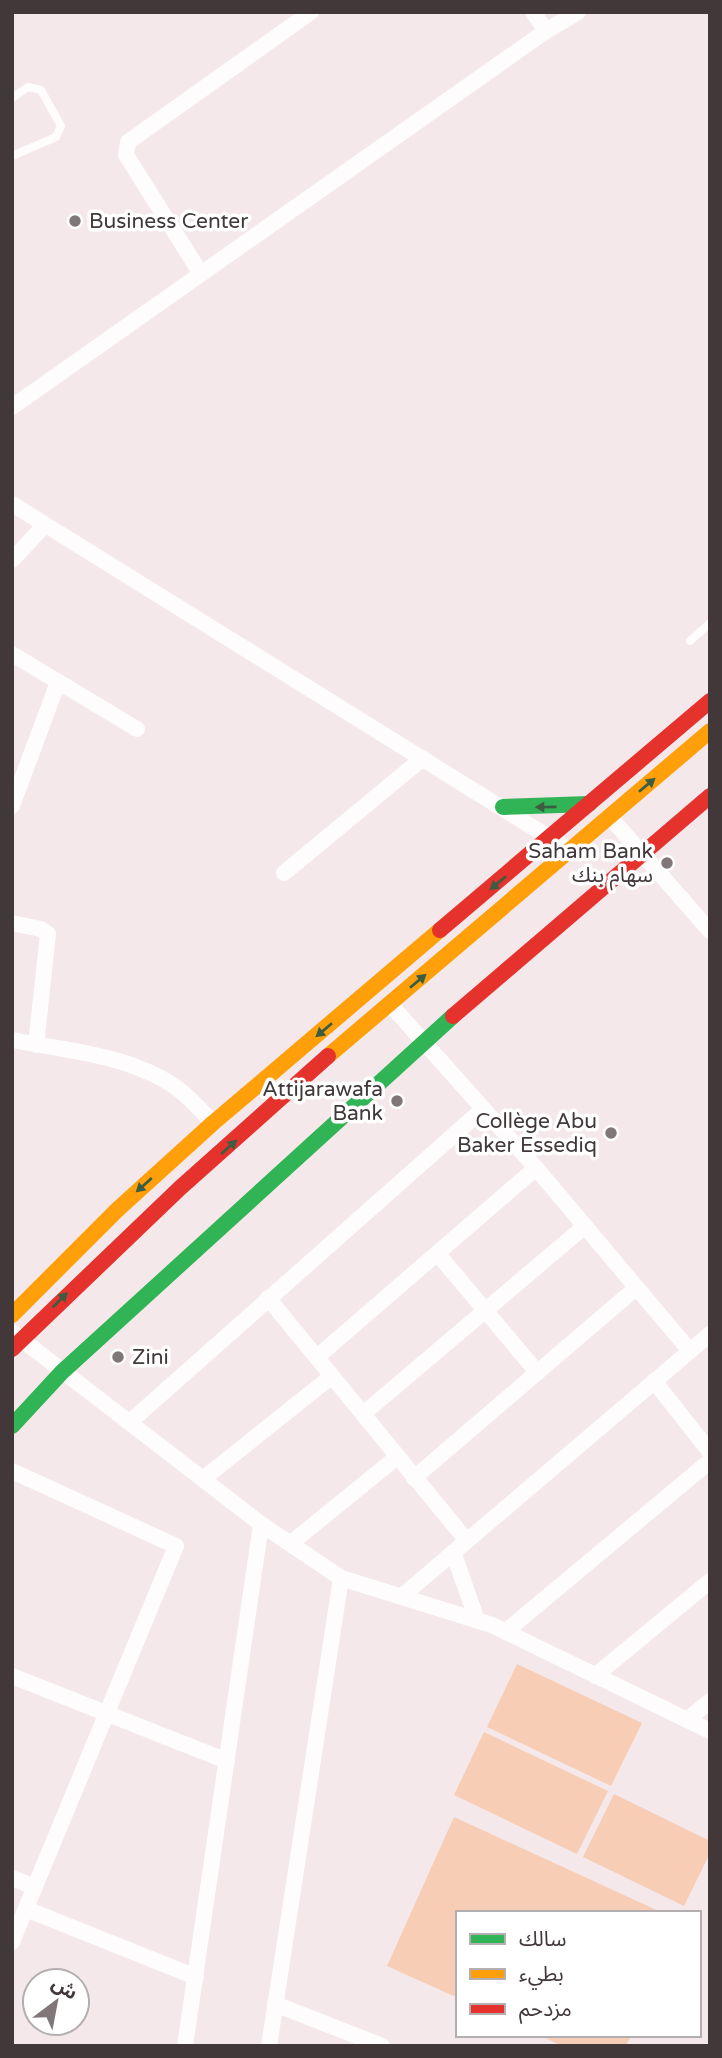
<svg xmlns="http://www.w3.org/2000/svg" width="722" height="2058" viewBox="0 0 722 2058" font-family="'Varela Round','Noto Sans Arabic',sans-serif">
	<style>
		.green { fill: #f7cdb6 }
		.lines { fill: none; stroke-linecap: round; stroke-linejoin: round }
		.lane { stroke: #fefcfc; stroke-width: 8 }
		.street { stroke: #fefcfc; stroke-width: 16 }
		.fast { stroke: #30b455; stroke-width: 16 }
		.slow { stroke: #ff9f0a; stroke-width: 16 }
		.jam { stroke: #e5322d; stroke-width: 16 }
		.oneway { fill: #3d5d42 }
		.poi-dot { fill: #817678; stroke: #fff; stroke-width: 2.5 }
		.labels { text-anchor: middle; stroke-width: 7; stroke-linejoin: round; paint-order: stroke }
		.poi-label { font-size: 21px; fill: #42383a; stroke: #fff; text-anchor: end }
	</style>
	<rect width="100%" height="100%" fill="#f5e8ea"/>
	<path class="green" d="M 517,1664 L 642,1723 L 611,1786 L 487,1727 Z
		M 484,1732 L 608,1791 L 577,1854 L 454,1795 Z
		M 614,1794 L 710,1841 L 710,1853 L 684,1906 L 583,1857 Z
		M 454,1817 L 663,1913 L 458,1913 L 458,1998 L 387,1966 Z
		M 539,2035 L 631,2035 L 626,2046 L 562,2046 Z"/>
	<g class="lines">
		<path class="lane" d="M 12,98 L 28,87 L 41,90 L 61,126 L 56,137 L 12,156
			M 690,641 L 710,623"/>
		<path class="street" d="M 533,12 L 546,31
			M 201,274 L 126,155 L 128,142 L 311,12
			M 12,407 L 546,31 L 578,12
			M 12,504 L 571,851
			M 12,560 L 45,525
			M 12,654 L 137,729
			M 12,806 L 58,682
			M 610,817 L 710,931
			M 284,873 L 423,758
			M 12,923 L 41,929 L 48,934 L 36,1045
			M 390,1004 L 536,1168 L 690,1351
			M 12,1040 C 65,1050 128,1055 174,1086 C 188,1095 201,1111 213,1123
			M 437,1253 L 537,1372
			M 268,1298 L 467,1541
			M 12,1332 L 261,1524 L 341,1578 L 492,1625 L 710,1731
			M 317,1357 L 536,1168
			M 654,1381 L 710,1452
			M 363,1414 L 585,1226
			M 131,1421 L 483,1109
			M 12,1471 L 176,1546 L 12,1942
			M 414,1478 L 636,1288
			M 203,1479 L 332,1376
			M 290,1544 L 397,1457
			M 453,1552 L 477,1620
			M 401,1597 L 710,1334
			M 505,1632 L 710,1461
			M 12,1676 L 227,1761
			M 595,1676 L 710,1581
			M 687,1720 L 710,1701
			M 12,1878 L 35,1887
			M 26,1909 L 196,1977
			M 275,2004 L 382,2046
			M 185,2046 L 261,1524
			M 269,2046 L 341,1578"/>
		<path class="fast" d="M 503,807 L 589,804
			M 12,1426 L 62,1372 L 453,1016"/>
		<path class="slow" d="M 328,1056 L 710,731
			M 12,1315 L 117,1210 L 213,1123 L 440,930"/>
		<path class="jam" d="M 440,930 L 710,701
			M 453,1016 L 710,796
			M 12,1349 L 180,1188 L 328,1056"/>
	</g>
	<defs><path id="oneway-solid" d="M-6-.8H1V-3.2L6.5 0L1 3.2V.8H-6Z" transform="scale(1.75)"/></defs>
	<g class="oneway">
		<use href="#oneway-solid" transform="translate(647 785) rotate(-40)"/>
		<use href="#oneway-solid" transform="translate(546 807) rotate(179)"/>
		<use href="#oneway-solid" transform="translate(498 883) rotate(140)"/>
		<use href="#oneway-solid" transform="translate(418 981) rotate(-40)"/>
		<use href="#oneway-solid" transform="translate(324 1030) rotate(140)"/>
		<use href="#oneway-solid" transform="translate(229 1147) rotate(-42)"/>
		<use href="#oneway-solid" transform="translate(144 1185) rotate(138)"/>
		<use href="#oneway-solid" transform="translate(60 1300) rotate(-45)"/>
	</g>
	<g class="poi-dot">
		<circle cx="75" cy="221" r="7"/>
		<circle cx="667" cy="863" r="7"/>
		<circle cx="397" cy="1101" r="7"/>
		<circle cx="611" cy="1133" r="7"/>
		<circle cx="118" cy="1357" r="7"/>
	</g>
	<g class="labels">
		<g class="poi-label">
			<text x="89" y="228" text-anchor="start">Business Center</text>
			<text x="653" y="858">Saham Bank<tspan x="653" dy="24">سهام بنك</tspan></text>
			<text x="383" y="1096">Attijarawafa<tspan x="383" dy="24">Bank</tspan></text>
			<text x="597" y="1128">Collège Abu<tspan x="597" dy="24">Baker Essediq</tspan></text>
			<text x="132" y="1364" text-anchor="start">Zini</text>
		</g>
	</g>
	<rect width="722" height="2058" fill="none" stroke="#42383a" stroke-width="28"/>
	<rect x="456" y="1911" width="245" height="126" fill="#ffffff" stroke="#b3afb0" stroke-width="2"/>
	<rect x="470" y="1934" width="35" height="10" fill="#30b455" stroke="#b3afb0" stroke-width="2"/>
	<text x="519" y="1946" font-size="21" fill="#42383a">سالك</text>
	<rect x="470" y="1969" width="35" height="10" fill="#ff9f0a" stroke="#b3afb0" stroke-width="2"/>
	<text x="519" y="1981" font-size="21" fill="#42383a">بطيء</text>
	<rect x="470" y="2004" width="35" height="10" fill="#e5322d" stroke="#b3afb0" stroke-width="2"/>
	<text x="519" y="2016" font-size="21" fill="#42383a">مزدحم</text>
	<g transform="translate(56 2002) rotate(32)"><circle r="33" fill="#ffffff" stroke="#b3afb0" stroke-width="2"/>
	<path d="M0-5L12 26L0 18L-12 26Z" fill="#817678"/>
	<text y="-10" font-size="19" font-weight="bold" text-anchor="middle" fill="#42383a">ش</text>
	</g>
</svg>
